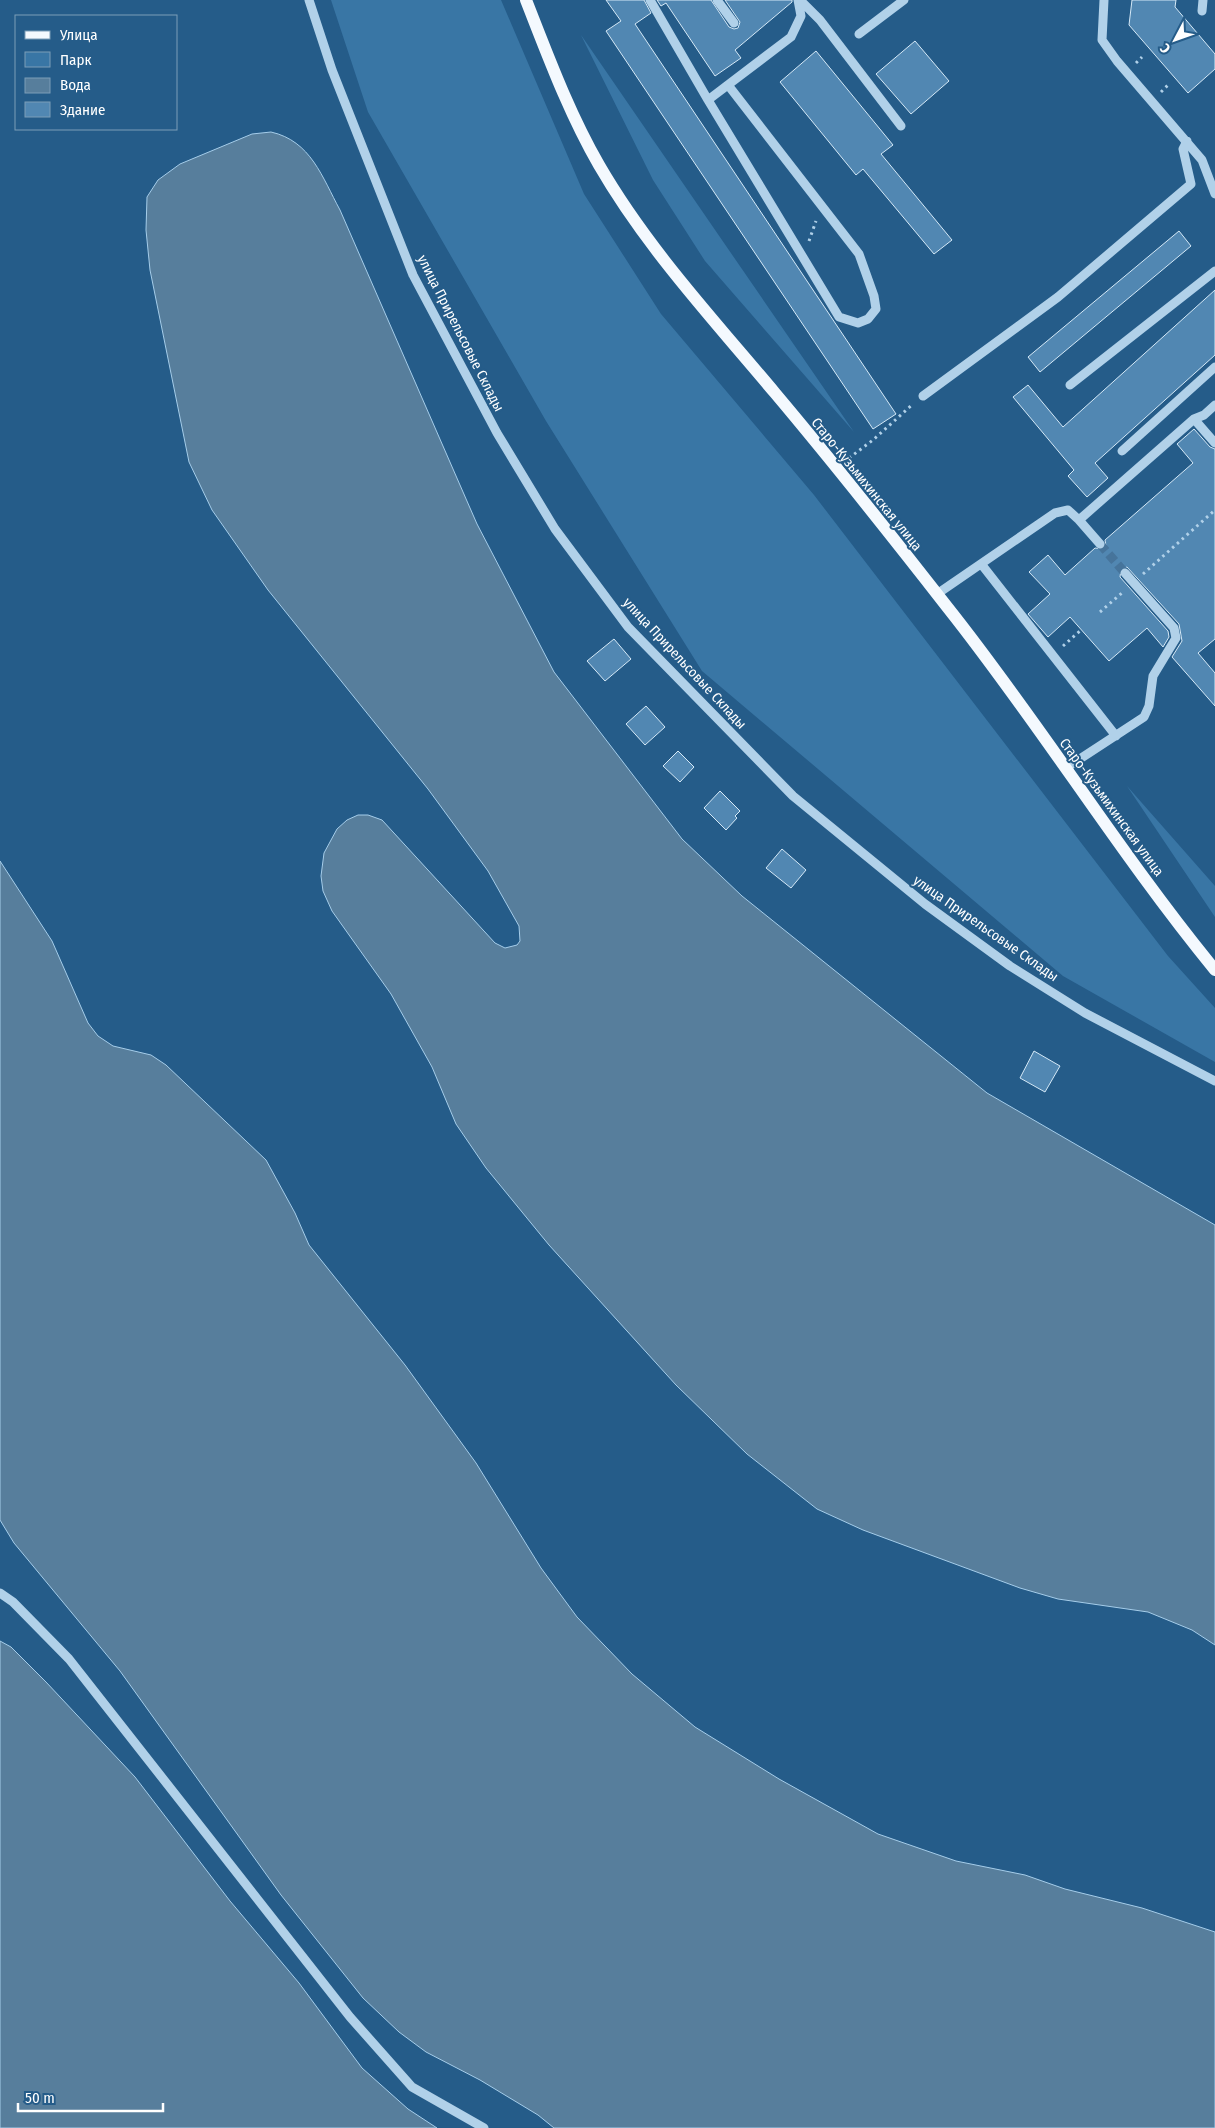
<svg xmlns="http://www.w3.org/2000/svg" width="1215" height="2128" viewBox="0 0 1215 2128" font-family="'Fira Sans Condensed',sans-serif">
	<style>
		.green { fill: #3976a5 }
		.water { fill: #577e9c; stroke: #a5cdea }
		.building { fill: #5187b2; stroke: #d5e9f7 }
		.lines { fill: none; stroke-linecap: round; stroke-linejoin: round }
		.minor-tunnel { stroke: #46749b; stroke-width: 9; stroke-dasharray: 9 4.5; stroke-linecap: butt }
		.path { stroke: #b1d1e9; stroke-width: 3; stroke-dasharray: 2.5 4; stroke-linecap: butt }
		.minor { stroke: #b1d1e9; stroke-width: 9 }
		.major { stroke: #f4f9fe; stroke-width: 12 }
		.labels { text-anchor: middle; stroke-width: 4; stroke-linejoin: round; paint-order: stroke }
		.street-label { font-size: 14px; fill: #fff; stroke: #255c89 }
	</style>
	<rect width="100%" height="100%" fill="#255c89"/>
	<path class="green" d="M 331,0 L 501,0 L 584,194 L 661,314 L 814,495 L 1168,956 L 1215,1008 L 1215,1062 L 1063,976 L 702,671 L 546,421 L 368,112 Z
		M 581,35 L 854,432 L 705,261 L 653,180 Z
		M 1127,786 L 1215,886 L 1215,917 Z"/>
	<path class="water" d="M 271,132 C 311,141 322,177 340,210 L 477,524 L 554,672 L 682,839 L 742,896 L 987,1093 L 1215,1225 L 1215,1645 L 1192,1630 L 1148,1612 L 1058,1599 L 1020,1588 L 863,1530 L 817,1509 L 747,1454 L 676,1385 L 549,1245 L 486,1168 L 456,1124 L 432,1067 L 391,994 L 332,911 L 323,891 L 321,876 L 324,853 L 337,829 L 347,820 L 358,815 L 368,815 L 382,820 L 495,943 L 505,948 L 517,945 L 520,941 L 519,926 L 488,871 L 428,789 L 268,590 L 212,510 L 189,462 L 150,270 L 146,230 L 147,197 L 158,180 L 180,164 L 252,134 Z
		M 0,861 L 52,941 L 88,1023 L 98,1036 L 113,1046 L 151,1055 L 166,1065 L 266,1160 L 295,1213 L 309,1245 L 405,1365 L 476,1463 L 541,1568 L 577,1617 L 632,1674 L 695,1727 L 779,1779 L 878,1834 L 956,1861 L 1025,1875 L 1065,1889 L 1142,1908 L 1215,1932 L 1215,2128 L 554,2128 L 538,2115 L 480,2080 L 426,2052 L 399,2032 L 363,1998 L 281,1895 L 120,1671 L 14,1543 L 0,1520 Z
		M 0,1641 L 11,1647 L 46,1682 L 135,1777 L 230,1901 L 299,1983 L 362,2068 L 408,2109 L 437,2128 L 0,2128 Z"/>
	<path class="building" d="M 606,0 L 644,0 L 651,13 L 635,24 L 896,414 L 873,429 L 606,31 L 621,21 Z
		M 657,0 L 711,0 L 729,27 L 734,29 L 738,28 L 740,22 L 725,0 L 792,0 L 792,2 L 735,50 L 741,58 L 715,76 L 666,3 L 661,6 Z
		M 1132,0 L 1176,0 L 1175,7 L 1215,54 L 1215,69 L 1188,93 L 1129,25 Z
		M 915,41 L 949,81 L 911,114 L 876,74 Z
		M 816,51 L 893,145 L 881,154 L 952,240 L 934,254 L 863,169 L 856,175 L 780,82 Z
		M 1179,231 L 1191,246 L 1040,372 L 1028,357 Z
		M 1215,290 L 1215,355 L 1095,463 L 1108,478 L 1087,497 L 1068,476 L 1074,470 L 1013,397 L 1028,385 L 1063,427 Z
		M 1194,429 L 1210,447 L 1215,449 L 1215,639 L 1198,653 L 1215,673 L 1215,706 L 1172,657 L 1182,641 L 1179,624 L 1127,567 L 1121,569 L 1120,577 L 1168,631 L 1169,637 L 1163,647 L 1147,628 L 1109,661 L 1070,617 L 1048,637 L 1028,614 L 1050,594 L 1029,572 L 1048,555 L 1065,575 L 1095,548 L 1104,549 L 1106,546 L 1105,540 L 1193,463 L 1177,444 Z
		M 614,639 L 631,659 L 605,681 L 587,661 Z
		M 646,706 L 665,727 L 645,745 L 626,724 Z
		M 678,751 L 694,767 L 680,782 L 663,766 Z
		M 720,791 L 740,811 L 735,816 L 737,818 L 726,830 L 704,808 Z
		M 782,849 L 806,870 L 791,888 L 766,868 Z
		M 1034,1051 L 1060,1066 L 1045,1092 L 1020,1078 Z"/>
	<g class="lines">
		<path class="minor-tunnel" d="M 1100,544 L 1125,573"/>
		<path class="path" d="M 1136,63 L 1142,57
			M 1161,92 L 1168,85
			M 809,241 L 816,221
			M 849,458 L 873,440 L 913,404
			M 1143,574 L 1215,510
			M 1100,612 L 1123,592
			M 1063,646 L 1081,630"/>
		<path class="minor" d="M 309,0 L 332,70 L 413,275 L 497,433 L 555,529 L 628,627 L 793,796 L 925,904 L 1010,966 L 1085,1013 L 1215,1081
			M 650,0 L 708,100 L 791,37 L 801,16 L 798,0
			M 717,0 L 734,23
			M 800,0 L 820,20 L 901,126
			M 1104,0 L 1102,40 L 1117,61 L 1202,160 L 1215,194
			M 1202,11 L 1203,0
			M 859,34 L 904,0
			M 708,100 L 839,317 L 858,323 L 868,319 L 876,309 L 874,296 L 859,254 L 728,85
			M 1070,385 L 1215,271
			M 923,396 L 1058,297 L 1191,184 L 1183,149 L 1187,141
			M 1194,419 L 1215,443
			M 1122,451 L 1215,367
			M 1079,520 L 1100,544
			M 982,565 L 1116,736
			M 937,594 L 1055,513 L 1068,510 L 1079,520 L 1194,419 L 1204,415 L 1215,405
			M 1066,768 L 1144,717 L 1149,706 L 1153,676 L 1176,638 L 1174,628 L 1125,573
			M 0,1593 L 13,1602 L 69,1659 L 350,2017 L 412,2087 L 484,2128"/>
		<path class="major" d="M 526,0 C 548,56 569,113 599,165 C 647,248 713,319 775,393 C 834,463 891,535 948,608 C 1041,725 1120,854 1215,970"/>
	</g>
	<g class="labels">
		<g class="street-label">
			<text transform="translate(461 333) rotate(63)" y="5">улица Прирельсовые Склады</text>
			<text transform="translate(867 484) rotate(51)" y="5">Старо-Кузьмихинская улица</text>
			<text transform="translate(685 663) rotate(47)" y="5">улица Прирельсовые Склады</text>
			<text transform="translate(1112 807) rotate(54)" y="5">Старо-Кузьмихинская улица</text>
			<text transform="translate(986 928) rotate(35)" y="5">улица Прирельсовые Склады</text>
		</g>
	</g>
	<rect x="15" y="15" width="162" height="115" fill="#255c89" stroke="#7c9db8"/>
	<rect x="25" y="31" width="25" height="8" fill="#f4f9fe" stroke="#7c9db8"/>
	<text x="60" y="40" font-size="15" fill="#ffffff">Улица</text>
	<rect x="25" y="52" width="25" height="15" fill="#3976a5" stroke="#7c9db8"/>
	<text x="60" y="65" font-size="15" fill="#ffffff">Парк</text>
	<rect x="25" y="78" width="25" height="15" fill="#577e9c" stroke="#7c9db8"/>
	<text x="60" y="90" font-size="15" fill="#ffffff">Вода</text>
	<rect x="25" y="102" width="25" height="15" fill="#5187b2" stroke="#7c9db8"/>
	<text x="60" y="115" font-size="15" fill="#ffffff">Здание</text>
	<g transform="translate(1175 40) rotate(229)" stroke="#255c89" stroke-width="4" paint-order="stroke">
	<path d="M0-4L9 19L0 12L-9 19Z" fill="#ffffff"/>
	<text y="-8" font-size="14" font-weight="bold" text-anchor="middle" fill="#ffffff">С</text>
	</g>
	<path d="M18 2103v8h145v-8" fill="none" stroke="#ffffff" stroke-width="2.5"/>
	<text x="25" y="2103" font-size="15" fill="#ffffff" stroke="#255c89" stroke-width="4" paint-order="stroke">50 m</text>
</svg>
